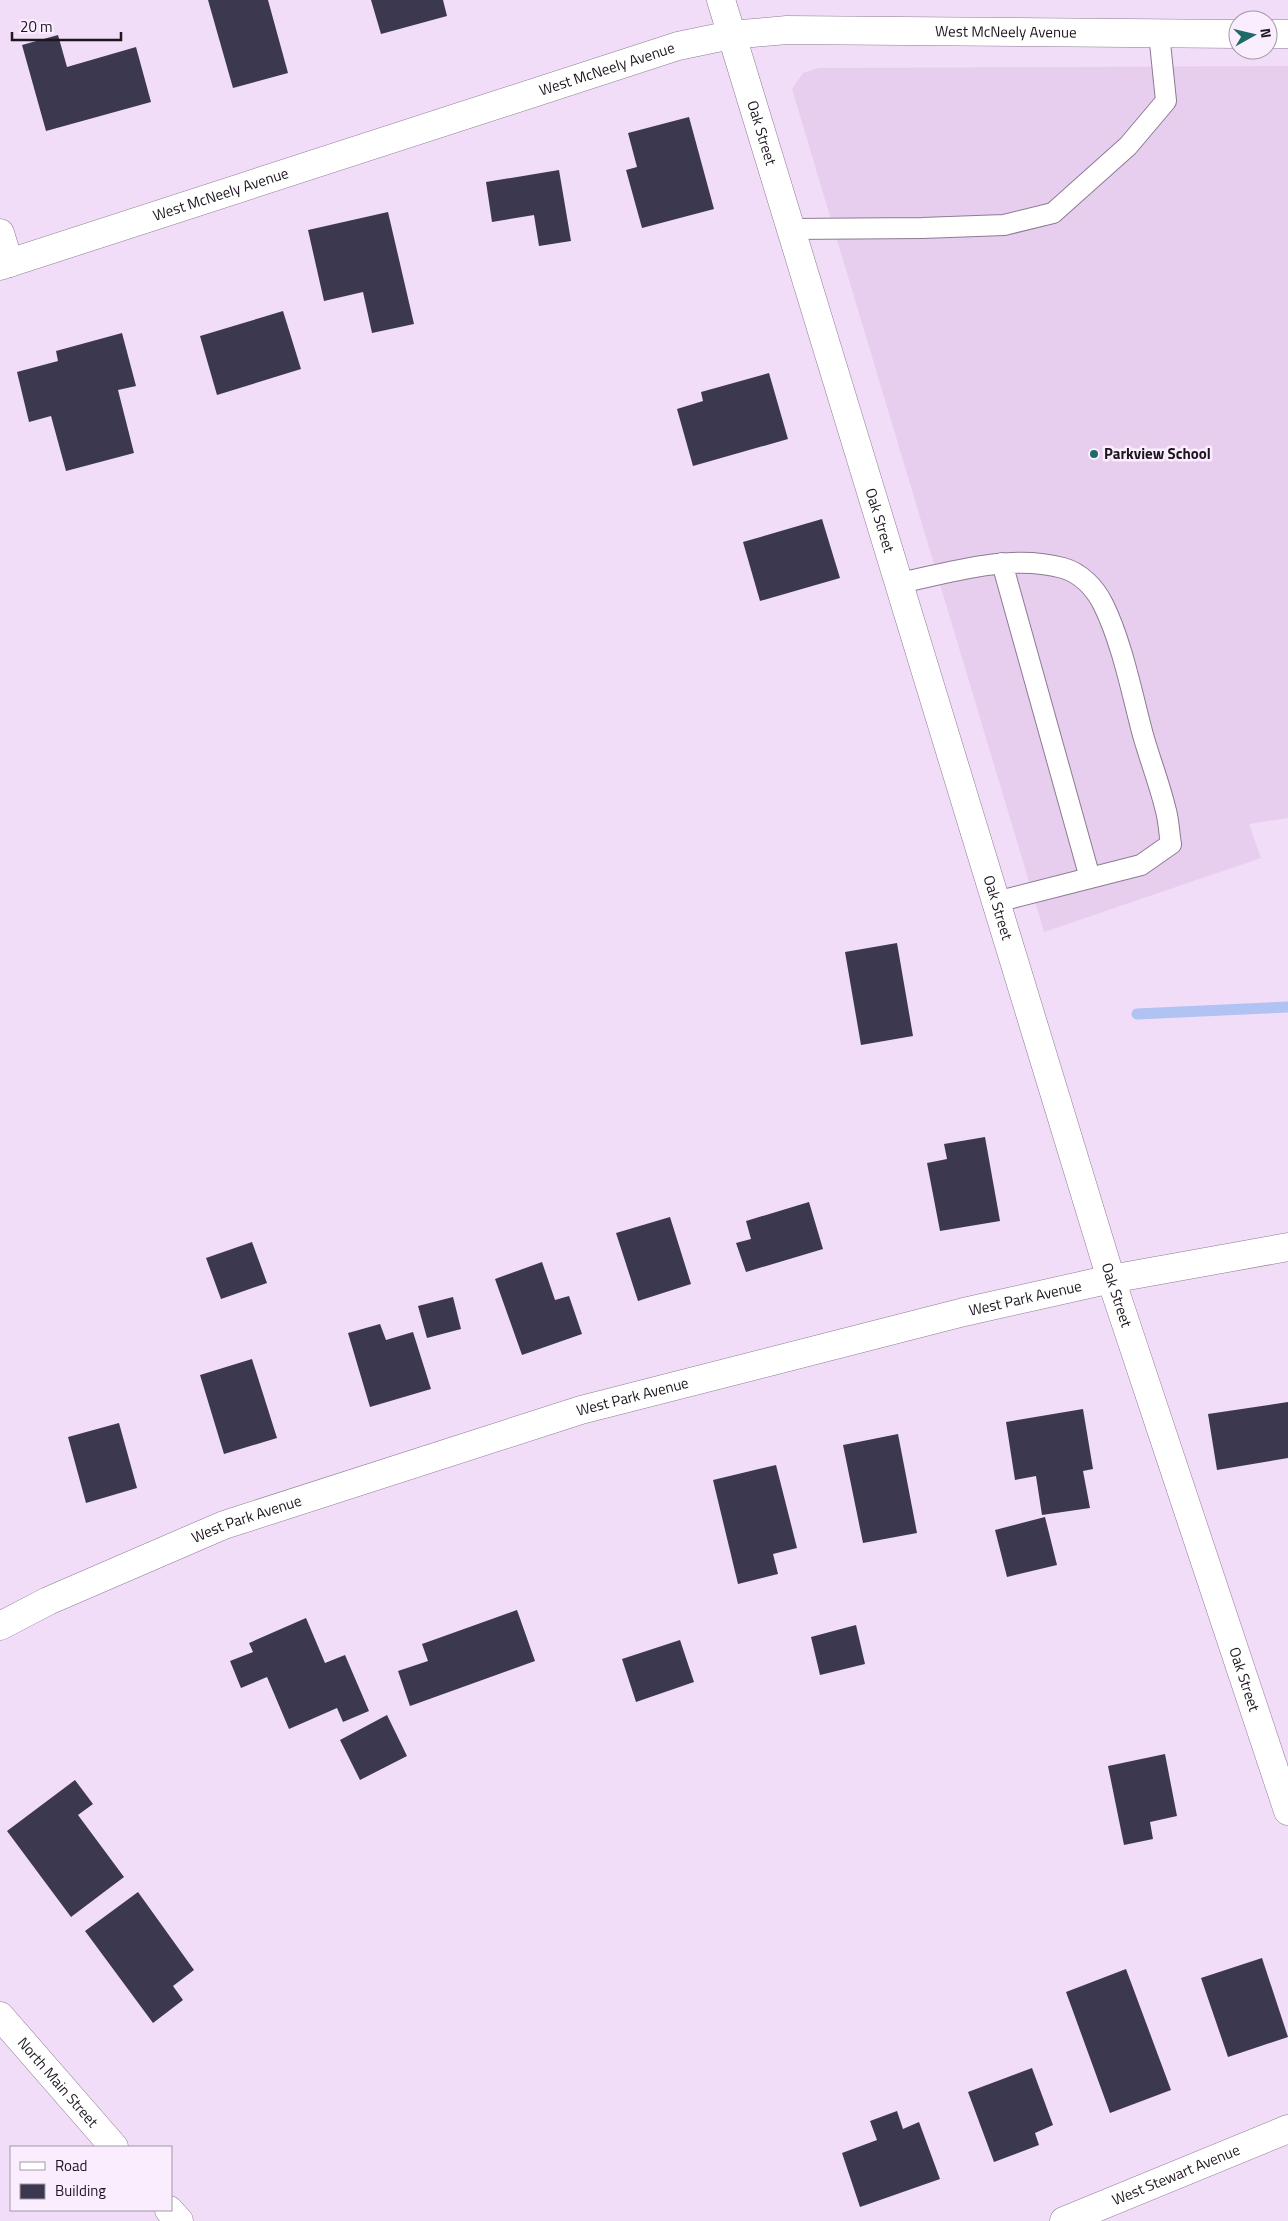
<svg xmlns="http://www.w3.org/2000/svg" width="1288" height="2221" viewBox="0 0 1288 2221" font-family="'Titillium Web',sans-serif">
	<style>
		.built { fill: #e7ceef }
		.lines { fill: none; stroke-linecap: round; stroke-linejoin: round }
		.stream { stroke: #b0c3f2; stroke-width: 11 }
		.building { fill: #3c3850 }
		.service-casing { stroke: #8d7b93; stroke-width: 22 }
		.minor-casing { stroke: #8d7b93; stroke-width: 29 }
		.secondary-casing { stroke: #8d7b93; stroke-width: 29 }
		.service { stroke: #fff; stroke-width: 20 }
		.minor { stroke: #fff; stroke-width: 28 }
		.secondary { stroke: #fff; stroke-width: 28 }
		.poi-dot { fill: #1d6a68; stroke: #faeefe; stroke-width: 2 }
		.labels { text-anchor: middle; stroke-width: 5; stroke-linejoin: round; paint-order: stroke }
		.street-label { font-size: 15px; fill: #1d161f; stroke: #faeefe }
		.poi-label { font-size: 15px; font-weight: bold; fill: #1d161f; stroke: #faeefe; text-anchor: start }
	</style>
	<rect width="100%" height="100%" fill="#f1ddf8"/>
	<path class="built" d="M 1288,66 L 1288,818 L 1249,824 L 1261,858 L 1044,932 L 792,89 L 803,73 L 819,68 Z"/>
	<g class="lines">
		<path class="stream" d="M 1137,1014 L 1288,1007"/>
	</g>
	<path class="building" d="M 208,0 L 268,0 L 288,73 L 233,88 Z
		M 371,0 L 443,0 L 447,16 L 381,34 Z
		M 58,35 L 67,67 L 136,47 L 151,102 L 46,131 L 22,45 Z
		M 689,117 L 714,209 L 642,228 L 626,170 L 637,167 L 628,133 Z
		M 559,170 L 571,241 L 539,246 L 534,215 L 492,222 L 486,182 Z
		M 388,212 L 414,324 L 372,333 L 363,292 L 324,301 L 308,230 Z
		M 283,311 L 301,369 L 217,395 L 200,336 Z
		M 122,333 L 136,386 L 118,390 L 134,453 L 66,471 L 51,416 L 29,422 L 17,372 L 58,361 L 56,351 Z
		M 769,373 L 788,439 L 693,466 L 677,409 L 703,401 L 701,392 Z
		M 822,519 L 840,578 L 760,601 L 743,542 Z
		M 897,943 L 913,1036 L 861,1045 L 845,952 Z
		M 985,1137 L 1000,1221 L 940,1231 L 927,1163 L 947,1159 L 944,1144 Z
		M 809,1202 L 823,1249 L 746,1272 L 736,1243 L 751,1239 L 746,1221 Z
		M 670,1217 L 691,1284 L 638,1301 L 616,1233 Z
		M 252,1242 L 267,1283 L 221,1299 L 206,1258 Z
		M 542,1262 L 555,1300 L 569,1296 L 582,1334 L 522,1355 L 495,1279 Z
		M 453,1297 L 461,1329 L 427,1338 L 418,1306 Z
		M 380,1324 L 386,1340 L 413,1332 L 431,1389 L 370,1407 L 348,1333 Z
		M 252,1359 L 277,1438 L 224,1454 L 200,1375 Z
		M 1288,1402 L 1288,1458 L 1217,1470 L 1208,1414 Z
		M 1083,1409 L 1093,1469 L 1083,1471 L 1090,1508 L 1042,1515 L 1036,1476 L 1015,1480 L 1006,1422 Z
		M 119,1423 L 137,1488 L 86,1503 L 68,1437 Z
		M 898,1434 L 917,1533 L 863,1543 L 843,1445 Z
		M 776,1465 L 797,1548 L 773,1554 L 778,1574 L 738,1584 L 713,1480 Z
		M 1045,1517 L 1057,1565 L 1007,1577 L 995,1530 Z
		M 517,1610 L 535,1661 L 410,1706 L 398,1671 L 428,1661 L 422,1644 Z
		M 306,1618 L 325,1663 L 345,1655 L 369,1711 L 343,1722 L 337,1708 L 289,1729 L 267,1677 L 241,1688 L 230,1661 L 253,1652 L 249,1643 Z
		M 856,1625 L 865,1664 L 820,1675 L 811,1637 Z
		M 680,1640 L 694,1682 L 636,1702 L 622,1659 Z
		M 387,1715 L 407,1756 L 360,1780 L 340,1740 Z
		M 1165,1754 L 1177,1816 L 1150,1822 L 1153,1839 L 1124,1845 L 1108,1766 Z
		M 75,1780 L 93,1804 L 78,1815 L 124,1877 L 71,1917 L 7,1831 Z
		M 138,1892 L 194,1970 L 173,1986 L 183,2000 L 153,2023 L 85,1931 Z
		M 1262,1958 L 1288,2037 L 1228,2057 L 1201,1978 Z
		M 1126,1969 L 1171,2090 L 1110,2113 L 1066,1992 Z
		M 1032,2068 L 1053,2125 L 1035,2133 L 1039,2145 L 994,2162 L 968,2092 Z
		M 897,2111 L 903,2129 L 919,2122 L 940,2179 L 860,2207 L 842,2153 L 877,2140 L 870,2121 Z"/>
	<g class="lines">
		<defs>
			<path id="service" d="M 791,229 L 922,228 L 1004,225 L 1053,213 L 1128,146 L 1166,101 L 1159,33
				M 899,583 C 951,573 1009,553 1063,568 C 1081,573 1095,588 1103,604 C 1122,642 1132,694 1143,735 C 1150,760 1160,785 1166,811 C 1169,822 1169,833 1171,844 L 1141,865 L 1090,878 L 1002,563
				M 996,902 L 1090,878"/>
			<g id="minor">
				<path id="s1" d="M 721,0 L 1111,1279 L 1288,1811"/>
				<path d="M 1268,34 L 1288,34"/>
				<path d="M 0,233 L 9,263"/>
				<path id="s2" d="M 0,266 L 678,46 L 731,35 L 787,30 L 1238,34"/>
				<path id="s3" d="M 1064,2221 L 1288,2129"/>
			</g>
			<g id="secondary">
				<path id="s4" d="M 0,1626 L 48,1601 L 224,1525 L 581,1410 L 964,1312 L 1111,1279 L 1288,1247"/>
				<path id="s5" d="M 0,2016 L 114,2147"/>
				<path d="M 169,2210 L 179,2221"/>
			</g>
		</defs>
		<use href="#service" class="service-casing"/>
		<use href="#minor" class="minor-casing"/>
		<use href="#secondary" class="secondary-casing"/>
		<use href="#service" class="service"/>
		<use href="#minor" class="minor"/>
		<use href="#secondary" class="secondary"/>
	</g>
	<circle class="poi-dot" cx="1094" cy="454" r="5"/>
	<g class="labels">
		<g class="street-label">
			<text dy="5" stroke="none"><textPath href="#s2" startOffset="1042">West McNeely Avenue</textPath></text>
			<text dy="5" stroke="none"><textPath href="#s2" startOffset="638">West McNeely Avenue</textPath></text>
			<text dy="5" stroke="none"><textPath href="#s1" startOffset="139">Oak Street</textPath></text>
			<text dy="5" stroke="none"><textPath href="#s2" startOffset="232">West McNeely Avenue</textPath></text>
			<text dy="5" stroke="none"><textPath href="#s1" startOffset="544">Oak Street</textPath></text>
			<text dy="5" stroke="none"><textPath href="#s1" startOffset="949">Oak Street</textPath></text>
			<text dy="5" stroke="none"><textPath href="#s1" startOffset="1354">Oak Street</textPath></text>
			<text dy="5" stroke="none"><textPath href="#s4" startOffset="1079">West Park Avenue</textPath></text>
			<text dy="5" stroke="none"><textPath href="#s4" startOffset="674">West Park Avenue</textPath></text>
			<text dy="5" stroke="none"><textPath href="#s4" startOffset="269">West Park Avenue</textPath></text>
			<text dy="5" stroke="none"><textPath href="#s1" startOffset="1759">Oak Street</textPath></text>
			<text dy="5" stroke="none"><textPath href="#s5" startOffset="88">North Main Street</textPath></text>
			<text dy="5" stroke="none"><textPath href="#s3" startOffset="121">West Stewart Avenue</textPath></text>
		</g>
		<g class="poi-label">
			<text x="1104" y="459">Parkview School</text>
		</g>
	</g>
	<rect x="10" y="2146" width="162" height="65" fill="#faeefe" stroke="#a298a5"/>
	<rect x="20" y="2162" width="25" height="8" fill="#ffffff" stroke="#a298a5"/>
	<text x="55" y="2171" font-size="15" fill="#1d161f">Road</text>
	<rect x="20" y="2184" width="25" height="15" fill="#3c3850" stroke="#a298a5"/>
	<text x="55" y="2196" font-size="15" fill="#1d161f">Building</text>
	<g transform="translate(1253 35) rotate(82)"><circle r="24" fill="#faeefe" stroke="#a298a5"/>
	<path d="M0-4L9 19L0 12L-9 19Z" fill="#1d6a68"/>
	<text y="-8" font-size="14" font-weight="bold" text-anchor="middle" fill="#1d161f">N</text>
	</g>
	<path d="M12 32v8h109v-8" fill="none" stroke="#1d161f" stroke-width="2.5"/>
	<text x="20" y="32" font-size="15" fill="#1d161f" stroke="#faeefe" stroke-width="4" paint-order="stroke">20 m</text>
</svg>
